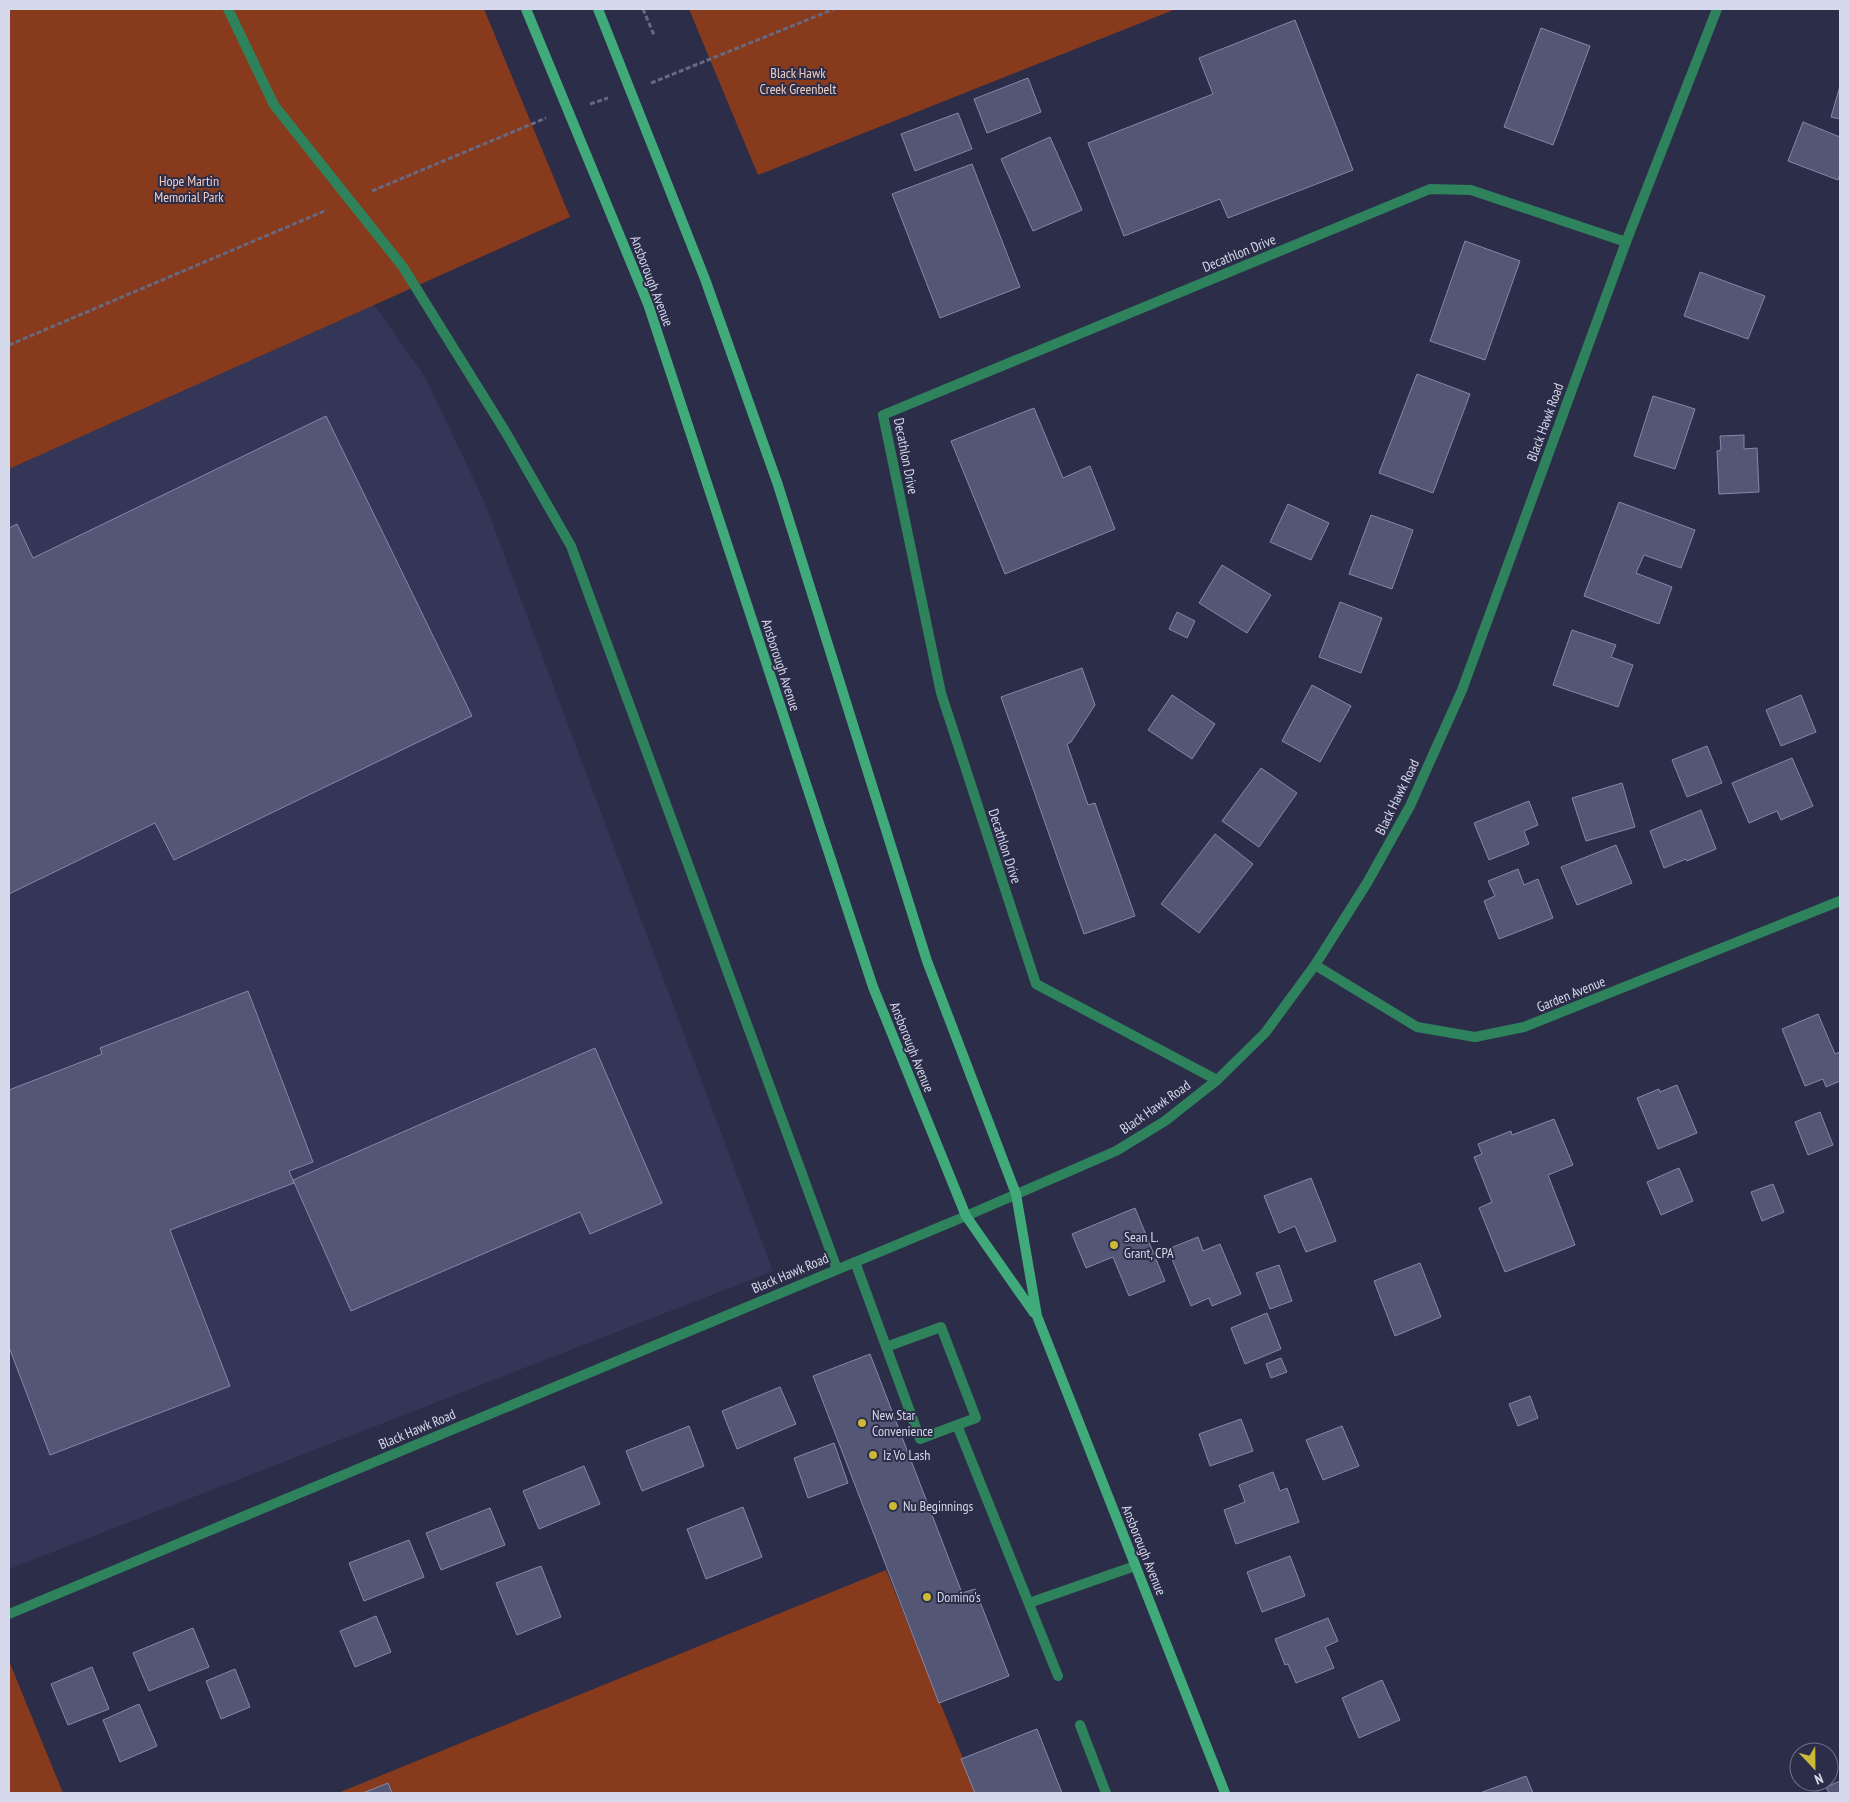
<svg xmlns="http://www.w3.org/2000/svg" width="1849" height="1802" viewBox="0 0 1849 1802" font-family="'PT Sans Narrow',sans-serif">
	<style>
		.built { fill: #343658 }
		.green { fill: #883a1c }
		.building { fill: #545675; stroke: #8588aa }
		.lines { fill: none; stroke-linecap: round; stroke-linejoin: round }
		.path { stroke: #676981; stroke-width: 3; stroke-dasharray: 5 2.5; stroke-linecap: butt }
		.service { stroke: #2e825c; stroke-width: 10 }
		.minor { stroke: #2e825c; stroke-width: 10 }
		.tertiary { stroke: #2e825c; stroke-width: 10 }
		.secondary { stroke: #40aa7a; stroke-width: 10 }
		.poi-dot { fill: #ccb938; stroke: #2c2d49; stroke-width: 2 }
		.labels { text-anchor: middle; stroke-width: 4; stroke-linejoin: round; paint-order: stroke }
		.park-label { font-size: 14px; fill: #edcec2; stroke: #2c2d49 }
		.street-label { font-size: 14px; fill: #d6d8eb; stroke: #2c2d49 }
		.poi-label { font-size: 14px; fill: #d6d8eb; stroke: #2c2d49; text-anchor: start }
	</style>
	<rect width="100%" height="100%" fill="#2c2d49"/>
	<path class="built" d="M 374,305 L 425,377 L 484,501 L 773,1271 L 9,1569 L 9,469 Z"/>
	<path class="green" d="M 9,9 L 484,9 L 570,217 L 9,469 Z
		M 689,9 L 1176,9 L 758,175 Z
		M 886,1570 L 977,1793 L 338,1793 Z
		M 9,1661 L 63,1793 L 9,1793 Z"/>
	<path class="building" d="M 1295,20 L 1353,170 L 1228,218 L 1220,199 L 1124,236 L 1088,143 L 1213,94 L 1199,58 Z
		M 1541,28 L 1590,46 L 1553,145 L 1504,127 Z
		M 1028,78 L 1041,112 L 987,133 L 974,99 Z
		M 1840,86 L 1840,119 L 1831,117 Z
		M 958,113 L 972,149 L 915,171 L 901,134 Z
		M 1803,122 L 1840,137 L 1840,173 L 1838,180 L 1788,161 Z
		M 1050,137 L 1082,210 L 1033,231 L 1001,159 Z
		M 972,164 L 1020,287 L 940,318 L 892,194 Z
		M 1465,241 L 1520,261 L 1485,360 L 1430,341 Z
		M 1700,272 L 1765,296 L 1748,339 L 1684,316 Z
		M 1417,374 L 1470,394 L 1433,493 L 1379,473 Z
		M 1653,396 L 1695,409 L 1675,469 L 1634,456 Z
		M 1034,408 L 1063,478 L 1090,466 L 1115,529 L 1005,574 L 951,441 Z
		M 326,416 L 472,716 L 174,860 L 155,823 L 9,894 L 9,528 L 17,524 L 33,558 Z
		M 1744,435 L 1744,449 L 1757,448 L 1759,492 L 1719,494 L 1717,451 L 1721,450 L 1720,436 Z
		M 1619,502 L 1695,530 L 1681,568 L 1644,555 L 1636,573 L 1672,587 L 1659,624 L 1584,596 Z
		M 1288,504 L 1329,523 L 1311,560 L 1270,542 Z
		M 1371,515 L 1413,530 L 1392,589 L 1349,574 Z
		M 1222,565 L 1271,595 L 1247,633 L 1199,603 Z
		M 1340,602 L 1382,618 L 1361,673 L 1319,657 Z
		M 1177,612 L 1195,621 L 1187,638 L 1169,629 Z
		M 1572,630 L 1616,645 L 1611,657 L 1633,665 L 1618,707 L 1553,685 Z
		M 1082,668 L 1095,705 L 1071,742 L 1067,744 L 1088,805 L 1095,803 L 1135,916 L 1084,934 L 1001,697 Z
		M 1312,685 L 1351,706 L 1320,762 L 1282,741 Z
		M 1172,695 L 1215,724 L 1192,759 L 1148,730 Z
		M 1801,695 L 1816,732 L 1781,746 L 1766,710 Z
		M 1707,746 L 1722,783 L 1687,797 L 1672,760 Z
		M 1792,758 L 1813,806 L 1781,820 L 1777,811 L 1749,823 L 1732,783 Z
		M 1261,768 L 1297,793 L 1259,847 L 1222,821 Z
		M 1622,783 L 1635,827 L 1586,841 L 1572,798 Z
		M 1529,801 L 1538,825 L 1524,831 L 1529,844 L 1489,860 L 1474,823 Z
		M 1701,810 L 1716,849 L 1687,861 L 1686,859 L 1664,868 L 1650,831 Z
		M 1215,834 L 1253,864 L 1199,933 L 1161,904 Z
		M 1616,845 L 1632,883 L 1577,905 L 1561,867 Z
		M 1518,869 L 1524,885 L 1538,879 L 1553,918 L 1499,939 L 1484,901 L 1495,896 L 1488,881 Z
		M 248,991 L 313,1162 L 289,1171 L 294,1183 L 170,1230 L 230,1386 L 50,1455 L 9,1347 L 9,1090 L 102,1054 L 100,1048 Z
		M 1818,1014 L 1835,1054 L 1840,1052 L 1840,1081 L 1826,1087 L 1823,1079 L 1805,1086 L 1782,1029 Z
		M 595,1048 L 662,1203 L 590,1234 L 580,1212 L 351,1311 L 293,1180 Z
		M 1677,1085 L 1697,1133 L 1658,1149 L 1637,1098 L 1659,1089 L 1660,1092 Z
		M 1820,1112 L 1833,1145 L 1808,1155 L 1795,1122 Z
		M 1554,1119 L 1573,1165 L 1548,1175 L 1575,1245 L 1505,1272 L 1479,1208 L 1492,1202 L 1474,1157 L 1482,1154 L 1478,1144 L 1511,1131 L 1512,1135 Z
		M 1679,1168 L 1693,1201 L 1661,1215 L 1647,1182 Z
		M 1311,1178 L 1336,1241 L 1306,1252 L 1295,1226 L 1279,1233 L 1264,1196 Z
		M 1773,1184 L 1784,1212 L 1762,1221 L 1751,1192 Z
		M 1135,1208 L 1165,1281 L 1129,1296 L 1113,1257 L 1086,1268 L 1072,1234 Z
		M 1198,1237 L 1203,1251 L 1220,1244 L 1241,1294 L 1212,1306 L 1209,1298 L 1191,1306 L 1168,1249 Z
		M 1420,1263 L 1441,1317 L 1395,1336 L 1374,1281 Z
		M 1279,1265 L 1292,1301 L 1270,1309 L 1256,1273 Z
		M 1267,1313 L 1281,1349 L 1245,1364 L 1231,1328 Z
		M 870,1354 L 962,1593 L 975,1589 L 1009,1676 L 939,1703 L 813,1376 Z
		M 1281,1358 L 1287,1372 L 1271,1378 L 1266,1364 Z
		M 780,1387 L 796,1424 L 737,1449 L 722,1411 Z
		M 1530,1396 L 1538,1418 L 1518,1426 L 1509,1404 Z
		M 1241,1419 L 1253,1451 L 1210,1466 L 1199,1434 Z
		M 689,1426 L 704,1466 L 642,1491 L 626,1451 Z
		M 1342,1426 L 1359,1466 L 1323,1480 L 1306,1440 Z
		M 834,1443 L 848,1483 L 808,1498 L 794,1458 Z
		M 584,1466 L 600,1504 L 539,1529 L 523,1491 Z
		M 1273,1472 L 1280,1491 L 1287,1488 L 1299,1522 L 1236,1544 L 1224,1510 L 1245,1502 L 1239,1485 Z
		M 743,1507 L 762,1557 L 706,1579 L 687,1529 Z
		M 490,1508 L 505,1545 L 441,1570 L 426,1533 Z
		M 409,1540 L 424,1577 L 364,1601 L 349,1563 Z
		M 1290,1556 L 1305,1596 L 1262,1612 L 1247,1572 Z
		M 541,1566 L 561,1617 L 517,1635 L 496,1583 Z
		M 376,1616 L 391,1652 L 355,1667 L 340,1631 Z
		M 1328,1618 L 1338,1641 L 1325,1647 L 1334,1668 L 1296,1683 L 1288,1664 L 1285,1665 L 1275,1639 Z
		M 193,1628 L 209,1667 L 149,1691 L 133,1653 Z
		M 92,1667 L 109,1709 L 68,1725 L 51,1684 Z
		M 235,1669 L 250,1707 L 221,1719 L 206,1681 Z
		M 1382,1680 L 1400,1720 L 1359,1738 L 1342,1698 Z
		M 139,1704 L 157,1746 L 120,1762 L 103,1720 Z
		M 1037,1729 L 1062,1793 L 975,1793 L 961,1759 Z
		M 1526,1776 L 1533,1793 L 1480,1793 Z
		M 1840,1781 L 1840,1793 L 1829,1793 L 1826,1787 Z
		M 388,1783 L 392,1793 L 363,1793 Z"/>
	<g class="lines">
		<path class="path" d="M 643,9 L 654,35
			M 651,83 L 834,9
			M 590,104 L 608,98
			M 372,191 L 546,118
			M 9,345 L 327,210"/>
		<path class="service" d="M 228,9 L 274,105 L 403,267 L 505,431 L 571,546 L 837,1269
			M 855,1262 L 920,1439 L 957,1425 L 1058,1676
			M 886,1347 L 941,1327 L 976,1418 L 957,1425
			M 1029,1603 L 1135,1566
			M 1080,1725 L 1106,1793"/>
		<path class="minor" d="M 1315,965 L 1417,1027 L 1475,1037 L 1524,1027 L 1840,901
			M 1217,1080 L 1036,984 L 941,693 L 883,415 L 1430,189 L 1471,190 L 1626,242
			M 9,1614 L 966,1216"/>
		<path class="tertiary" d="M 966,1216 L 1116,1151 L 1165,1121 L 1217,1080 L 1265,1033 L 1315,965 L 1367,883 L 1410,806 L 1462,690 L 1626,242 L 1717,9"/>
		<path class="secondary" d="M 526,9 L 648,304 L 873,987 L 966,1216 L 1034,1313
			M 598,9 L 705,279 L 778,485 L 927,961 L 1016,1194 L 1037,1316 L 1225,1793"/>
	</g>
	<g class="poi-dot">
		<circle cx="1114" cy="1245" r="5"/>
		<circle cx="862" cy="1423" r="5"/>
		<circle cx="873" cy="1455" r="5"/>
		<circle cx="893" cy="1506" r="5"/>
		<circle cx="927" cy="1597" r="5"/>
	</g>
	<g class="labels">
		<g class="park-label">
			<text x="798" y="78">Black Hawk<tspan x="798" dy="16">Creek Greenbelt</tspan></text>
			<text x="189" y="186">Hope Martin<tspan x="189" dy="16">Memorial Park</tspan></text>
		</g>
		<g class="street-label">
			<text transform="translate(1239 253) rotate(-22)" y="5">Decathlon Drive</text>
			<text transform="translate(652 281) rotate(69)" y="5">Ansborough Avenue</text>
			<text transform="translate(1545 422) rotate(-70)" y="5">Black Hawk Road</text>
			<text transform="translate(906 456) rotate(79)" y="5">Decathlon Drive</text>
			<text transform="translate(781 665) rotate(72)" y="5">Ansborough Avenue</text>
			<text transform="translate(1397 797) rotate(-64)" y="5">Black Hawk Road</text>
			<text transform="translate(1005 846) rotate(72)" y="5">Decathlon Drive</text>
			<text transform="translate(1571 994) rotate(-22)" y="5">Garden Avenue</text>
			<text transform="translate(912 1047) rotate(68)" y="5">Ansborough Avenue</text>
			<text transform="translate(1155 1107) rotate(-35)" y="5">Black Hawk Road</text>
			<text transform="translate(790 1273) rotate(-23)" y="5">Black Hawk Road</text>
			<text transform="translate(417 1429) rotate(-23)" y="5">Black Hawk Road</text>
			<text transform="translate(1144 1550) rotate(68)" y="5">Ansborough Avenue</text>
		</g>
		<g class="poi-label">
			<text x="1124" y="1242">Sean L.<tspan x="1124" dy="16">Grant, CPA</tspan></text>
			<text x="872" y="1420">New Star<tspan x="872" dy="16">Convenience</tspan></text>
			<text x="883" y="1460">Iz Vo Lash</text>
			<text x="903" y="1511">Nu Beginnings</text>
			<text x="937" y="1602">Domino's</text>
		</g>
	</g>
	<rect width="1849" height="1802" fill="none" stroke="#d6d8eb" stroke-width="20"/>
	<g transform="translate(1814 1767) rotate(158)"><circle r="24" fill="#2c2d49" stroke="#70718a"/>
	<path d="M0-4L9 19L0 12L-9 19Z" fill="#ccb938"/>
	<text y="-8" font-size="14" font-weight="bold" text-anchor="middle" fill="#d6d8eb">N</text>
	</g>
</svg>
